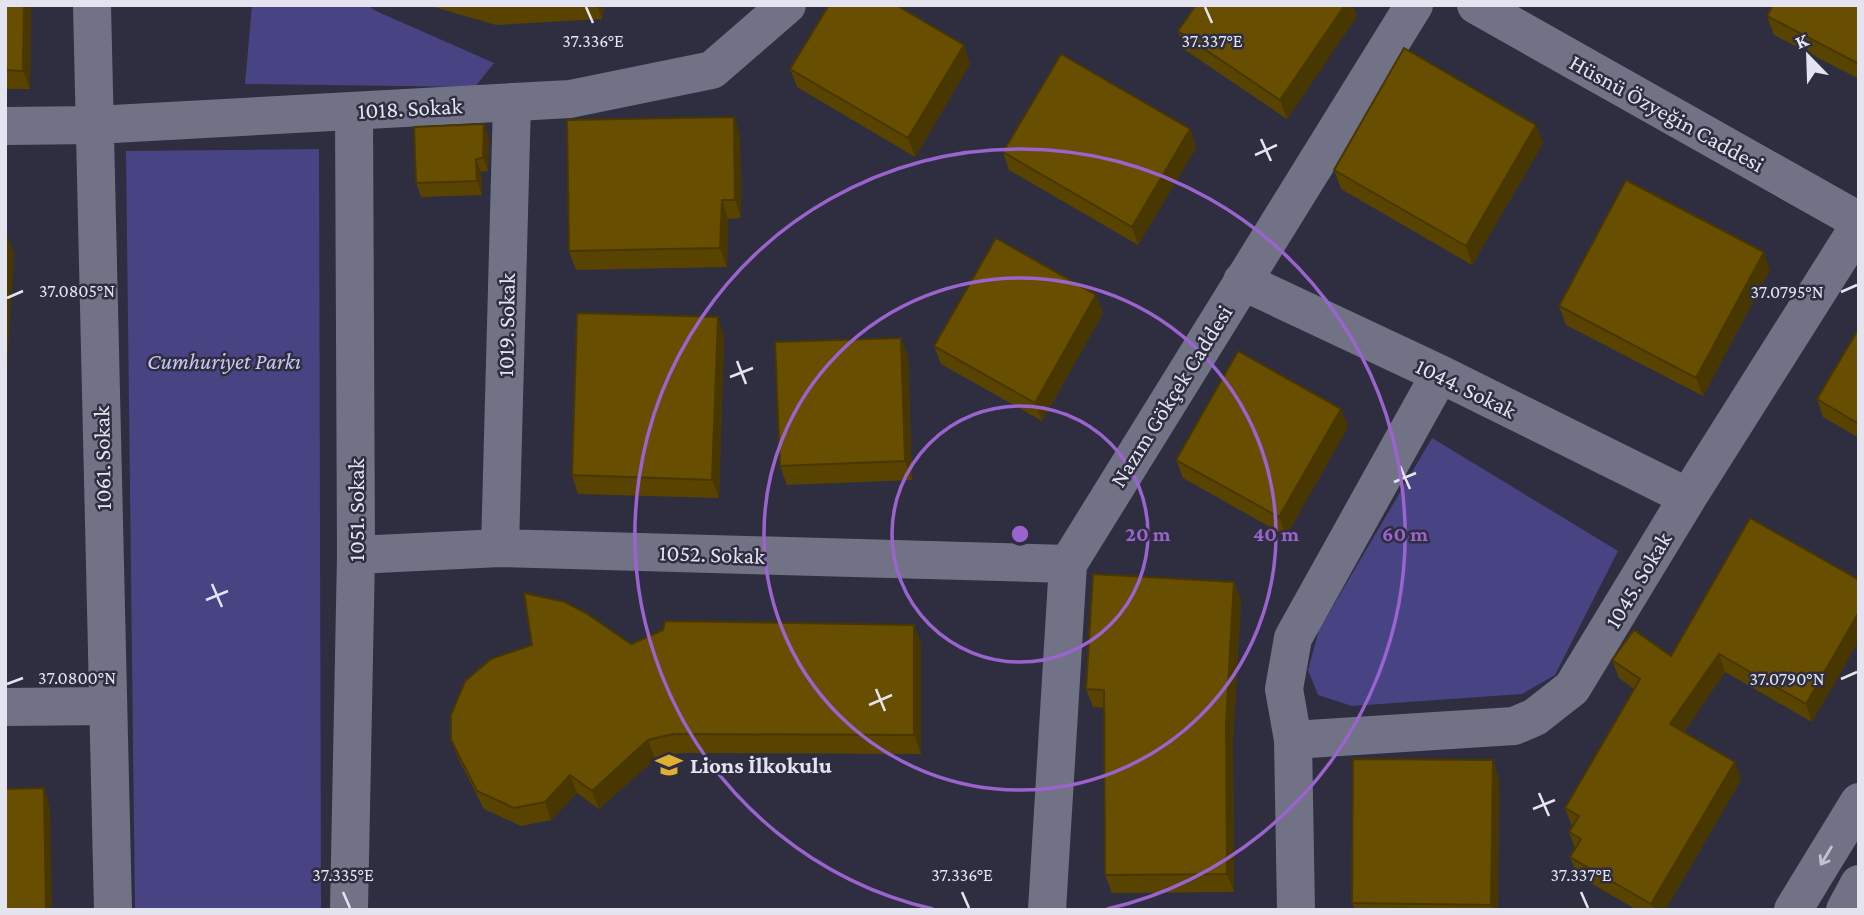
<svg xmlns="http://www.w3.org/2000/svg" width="1864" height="915" viewBox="0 0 1864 915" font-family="'Crimson Pro',serif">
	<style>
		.green { fill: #484382 }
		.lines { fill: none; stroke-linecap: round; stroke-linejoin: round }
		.minor { stroke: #727287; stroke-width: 38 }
		.wall { fill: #594300 }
		.shaded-wall { fill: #483700 }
		.building { fill: #674e00; stroke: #483700; stroke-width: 2 }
		.oneway { stroke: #c1c2d0 }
		.ticks { fill: none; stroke: #e3e4ef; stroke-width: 2.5 }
		.ring { fill: none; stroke: #9a63cd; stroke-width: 3.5 }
		.labels { text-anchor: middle; stroke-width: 5; stroke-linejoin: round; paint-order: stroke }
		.street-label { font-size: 23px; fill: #e3e4ef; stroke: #2e2e40 }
		.park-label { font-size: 23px; font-style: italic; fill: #c7c8f1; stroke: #2e2e40 }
		.poi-label { font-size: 23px; font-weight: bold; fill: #e3e4ef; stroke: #2e2e40; text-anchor: start }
		.ticks-label { font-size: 18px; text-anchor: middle; fill: #e3e4ef; stroke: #2e2e40; stroke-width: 5; stroke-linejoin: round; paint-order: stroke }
		.centre { fill: #9a63cd; stroke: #2e2e40; stroke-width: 3.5 }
		.ring-label { font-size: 21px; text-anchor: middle; font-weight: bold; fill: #9a63cd; stroke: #2e2e40; stroke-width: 5; stroke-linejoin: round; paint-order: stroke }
	</style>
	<rect width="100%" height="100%" fill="#2e2e40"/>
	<path class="green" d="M 252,5 L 367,5 L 376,11 L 494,63 L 475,87 L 245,84 Z
		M 319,149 L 321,910 L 135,910 L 126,151 Z
		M 1432,438 L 1618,551 L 1555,675 L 1522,694 L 1352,706 L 1318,695 L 1308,670 L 1319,630 Z"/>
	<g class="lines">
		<path class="minor" d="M 92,5 L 113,910
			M 1476,5 L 1859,221
			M 5,126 L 95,125 L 570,99 L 712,70 L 787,5
			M 1242,281 L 1440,374 L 1688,497
			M 500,548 L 512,102
			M 356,555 L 500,548 L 1068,564
			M 5,707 L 108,706
			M 1293,740 L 1514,726 L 1535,717 L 1572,688 L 1688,497 L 1859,226
			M 349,910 L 356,555 L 354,111
			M 1047,910 L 1068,564 L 1414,5
			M 1296,910 L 1293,740 L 1284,689 L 1293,638 L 1440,374
			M 1793,910 L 1859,802
			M 1845,910 L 1859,884"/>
	</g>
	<path class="wall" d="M 5,5 L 31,5 L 30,89 L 5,89 Z
		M 427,5 L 604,5 L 602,19 L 496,25 Z
		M 1859,5 L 1859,79 L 1774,35 L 1767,16 Z
		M 1357,16 L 1287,119 L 1185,50 L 1178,31 Z
		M 970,64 L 915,157 L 797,87 L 790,69 Z
		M 1536,125 L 1543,143 L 1472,265 L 1341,189 L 1334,170 Z
		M 1190,129 L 1196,148 L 1138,245 L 1009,170 L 1003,152 Z
		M 740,135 L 741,218 L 728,219 L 727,267 L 576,270 L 569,251 Z
		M 489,137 L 488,171 L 481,172 L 482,195 L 421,197 L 416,183 Z
		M 1770,270 L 1703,396 L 1566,325 L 1559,306 Z
		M 1103,313 L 1042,421 L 941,364 L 934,346 Z
		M 1859,328 L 1859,438 L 1823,417 L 1817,399 Z
		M 724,336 L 719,498 L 578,494 L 572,475 Z
		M 908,356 L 912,480 L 787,485 L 780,466 Z
		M 1348,427 L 1286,536 L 1183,478 L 1176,460 Z
		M 1750,518 L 1812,722 L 1725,672 L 1684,732 L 1735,762 L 1741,780 L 1665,910 L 1637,910 L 1577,875 L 1570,857 L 1575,849 L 1569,832 L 1572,826 L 1565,808 L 1634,689 L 1619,678 L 1612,660 L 1671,656 Z
		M 1234,582 L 1241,600 L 1233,740 L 1234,892 L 1112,893 L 1105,875 L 1104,708 L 1093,707 L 1086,689 Z
		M 921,643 L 921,754 L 680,753 L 655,759 L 599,809 L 577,793 L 551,820 L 521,826 L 484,809 L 458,758 L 451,740 L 532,645 Z
		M 1493,760 L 1499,779 L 1498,910 L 1355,910 L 1352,903 Z"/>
	<path class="shaded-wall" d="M 24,5 L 31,5 L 30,89 L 23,71 Z
		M 597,5 L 604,5 L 602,19 Z
		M 1345,5 L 1353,5 L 1357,16 L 1287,119 L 1280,100 Z
		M 964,45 L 970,64 L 915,157 L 908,138 Z
		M 734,117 L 740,135 L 741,218 L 735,200 Z
		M 484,124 L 489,137 L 488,171 L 483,158 Z
		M 1536,125 L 1543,143 L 1472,265 L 1466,246 Z
		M 1190,129 L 1196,148 L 1138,245 L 1132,227 Z
		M 476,159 L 481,172 L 482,195 L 477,181 Z
		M 722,200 L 728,219 L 727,267 L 720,248 Z
		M 6,232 L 14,254 L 7,371 L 5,366 Z
		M 1764,252 L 1770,270 L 1703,396 L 1696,378 Z
		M 1096,295 L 1103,313 L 1042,421 L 1035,403 Z
		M 718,317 L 724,336 L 719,498 L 712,480 Z
		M 901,338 L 908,356 L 912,480 L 905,461 Z
		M 1341,409 L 1348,427 L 1286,536 L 1279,517 Z
		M 5,545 L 7,591 L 5,593 Z
		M 1234,582 L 1241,600 L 1233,740 L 1234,892 L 1227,874 L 1226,722 Z
		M 1859,612 L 1859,641 L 1812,722 L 1806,704 Z
		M 914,625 L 921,643 L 921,754 L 914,735 Z
		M 1719,654 L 1725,672 L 1677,742 L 1670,724 Z
		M 648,740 L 655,759 L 599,809 L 592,791 Z
		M 1493,760 L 1499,779 L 1498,910 L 1493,910 L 1491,905 Z
		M 1735,762 L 1741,780 L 1665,910 L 1654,910 L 1651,904 Z
		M 570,775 L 577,793 L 551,820 L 545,802 Z
		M 44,788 L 50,807 L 52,910 L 46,910 Z"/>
	<path class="building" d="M 5,5 L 24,5 L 23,71 L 5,70 Z
		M 829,5 L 896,5 L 964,45 L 908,138 L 790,69 Z
		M 1196,5 L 1345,5 L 1280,100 L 1178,31 Z
		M 1773,5 L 1859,5 L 1859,64 L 1767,16 Z
		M 1404,48 L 1536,125 L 1466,246 L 1334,170 Z
		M 1061,54 L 1190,129 L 1132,227 L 1003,152 Z
		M 734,117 L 735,200 L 722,200 L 720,248 L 569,251 L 567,120 Z
		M 484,124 L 483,158 L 476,159 L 477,181 L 416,183 L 414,127 Z
		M 1626,180 L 1764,252 L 1696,378 L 1559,306 Z
		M 996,238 L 1096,295 L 1035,403 L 934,346 Z
		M 577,313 L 718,317 L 712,480 L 572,475 Z
		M 1859,328 L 1859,424 L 1817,399 Z
		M 901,338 L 905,461 L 780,466 L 775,342 Z
		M 1238,351 L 1341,409 L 1279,517 L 1176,460 Z
		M 1750,518 L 1859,580 L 1859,612 L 1806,704 L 1719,654 L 1670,724 L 1735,762 L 1651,904 L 1570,857 L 1581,839 L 1569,832 L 1579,816 L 1565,808 L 1640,679 L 1612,660 L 1634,630 L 1671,656 Z
		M 1093,574 L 1234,582 L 1226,722 L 1227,874 L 1105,875 L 1104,690 L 1086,689 Z
		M 524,593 L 565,602 L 586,613 L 631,644 L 663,630 L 665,621 L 914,625 L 914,735 L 673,734 L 648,740 L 592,791 L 570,775 L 545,802 L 514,808 L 477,791 L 451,740 L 451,715 L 465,681 L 491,659 L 532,645 Z
		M 1353,759 L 1493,760 L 1491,905 L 1352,903 Z
		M 44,788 L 46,910 L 5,910 L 5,789 Z"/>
	<defs><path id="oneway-shaft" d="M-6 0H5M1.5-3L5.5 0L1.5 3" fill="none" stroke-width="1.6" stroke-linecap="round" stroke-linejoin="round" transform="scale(1.75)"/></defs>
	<use class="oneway" href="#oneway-shaft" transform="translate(1826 856) rotate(121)"/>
	<path class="ticks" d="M 586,7 L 593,23M 1205,7 L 1212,23M 1261,139 L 1271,161M 1255,155 L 1277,145M 1841,292 L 1857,285M 7,298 L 23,291M 737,361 L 746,384M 730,377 L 753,368M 1400,466 L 1410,489M 1394,482 L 1416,473M 212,584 L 222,607M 206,600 L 228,591M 1841,679 L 1857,672M 7,684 L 23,678M 876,689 L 885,711M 869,705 L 892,695M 1539,793 L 1549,816M 1533,809 L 1555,800M 343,892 L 350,908M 962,892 L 969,908M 1581,892 L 1588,908"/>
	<g class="ring">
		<circle cx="1020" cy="534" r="128"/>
		<circle cx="1020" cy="534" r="256"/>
		<path d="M933 909A385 385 0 1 1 1107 909"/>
	</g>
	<defs>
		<symbol id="school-bare" viewBox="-9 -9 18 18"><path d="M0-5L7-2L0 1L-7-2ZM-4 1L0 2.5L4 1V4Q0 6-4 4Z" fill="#dfb034" stroke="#2e2e40" stroke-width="2.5" paint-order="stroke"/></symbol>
	</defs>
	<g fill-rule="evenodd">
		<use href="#school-bare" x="650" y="746" width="38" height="38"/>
	</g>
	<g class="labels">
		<g class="street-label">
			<text transform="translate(410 108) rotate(-3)" y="8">1018. Sokak</text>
			<text transform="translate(1667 113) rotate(29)" y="8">Hüsnü Özyeğin Caddesi</text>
			<text transform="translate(506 325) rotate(-89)" y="8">1019. Sokak</text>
			<text transform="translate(1466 388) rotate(26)" y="8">1044. Sokak</text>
			<text transform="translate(1171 396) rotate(-58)" y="8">Nazım Gökçek Caddesi</text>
			<text transform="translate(102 458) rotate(-91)" y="8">1061. Sokak</text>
			<text transform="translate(356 510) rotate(-90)" y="8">1051. Sokak</text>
			<text transform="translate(712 554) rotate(2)" y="8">1052. Sokak</text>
			<text transform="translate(1638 580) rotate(-59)" y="8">1045. Sokak</text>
		</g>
		<g class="park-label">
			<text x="224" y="369">Cumhuriyet Parkı</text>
		</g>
		<g class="poi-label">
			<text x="690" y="773">Lions İlkokulu</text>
		</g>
	</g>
	<g class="ticks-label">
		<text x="593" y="47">37.336°E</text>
		<text x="1212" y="47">37.337°E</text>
		<text x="77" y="297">37.0805°N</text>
		<text x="1787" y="298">37.0795°N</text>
		<text x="77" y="684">37.0800°N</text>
		<text x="1787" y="685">37.0790°N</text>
		<text x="343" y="881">37.335°E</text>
		<text x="962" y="881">37.336°E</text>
		<text x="1581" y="881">37.337°E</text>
	</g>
	<circle cx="1020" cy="534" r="10" class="centre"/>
	<g class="ring-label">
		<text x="1148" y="541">20 m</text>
		<text x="1276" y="541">40 m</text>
		<text x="1405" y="541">60 m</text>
	</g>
	<rect width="1864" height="915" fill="none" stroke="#e3e4ef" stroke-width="14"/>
	<g transform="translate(1808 56) rotate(337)" stroke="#2e2e40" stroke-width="5" paint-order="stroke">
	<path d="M0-5L12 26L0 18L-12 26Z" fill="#e3e4ef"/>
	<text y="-10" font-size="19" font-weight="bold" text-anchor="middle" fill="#e3e4ef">K</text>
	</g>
</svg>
